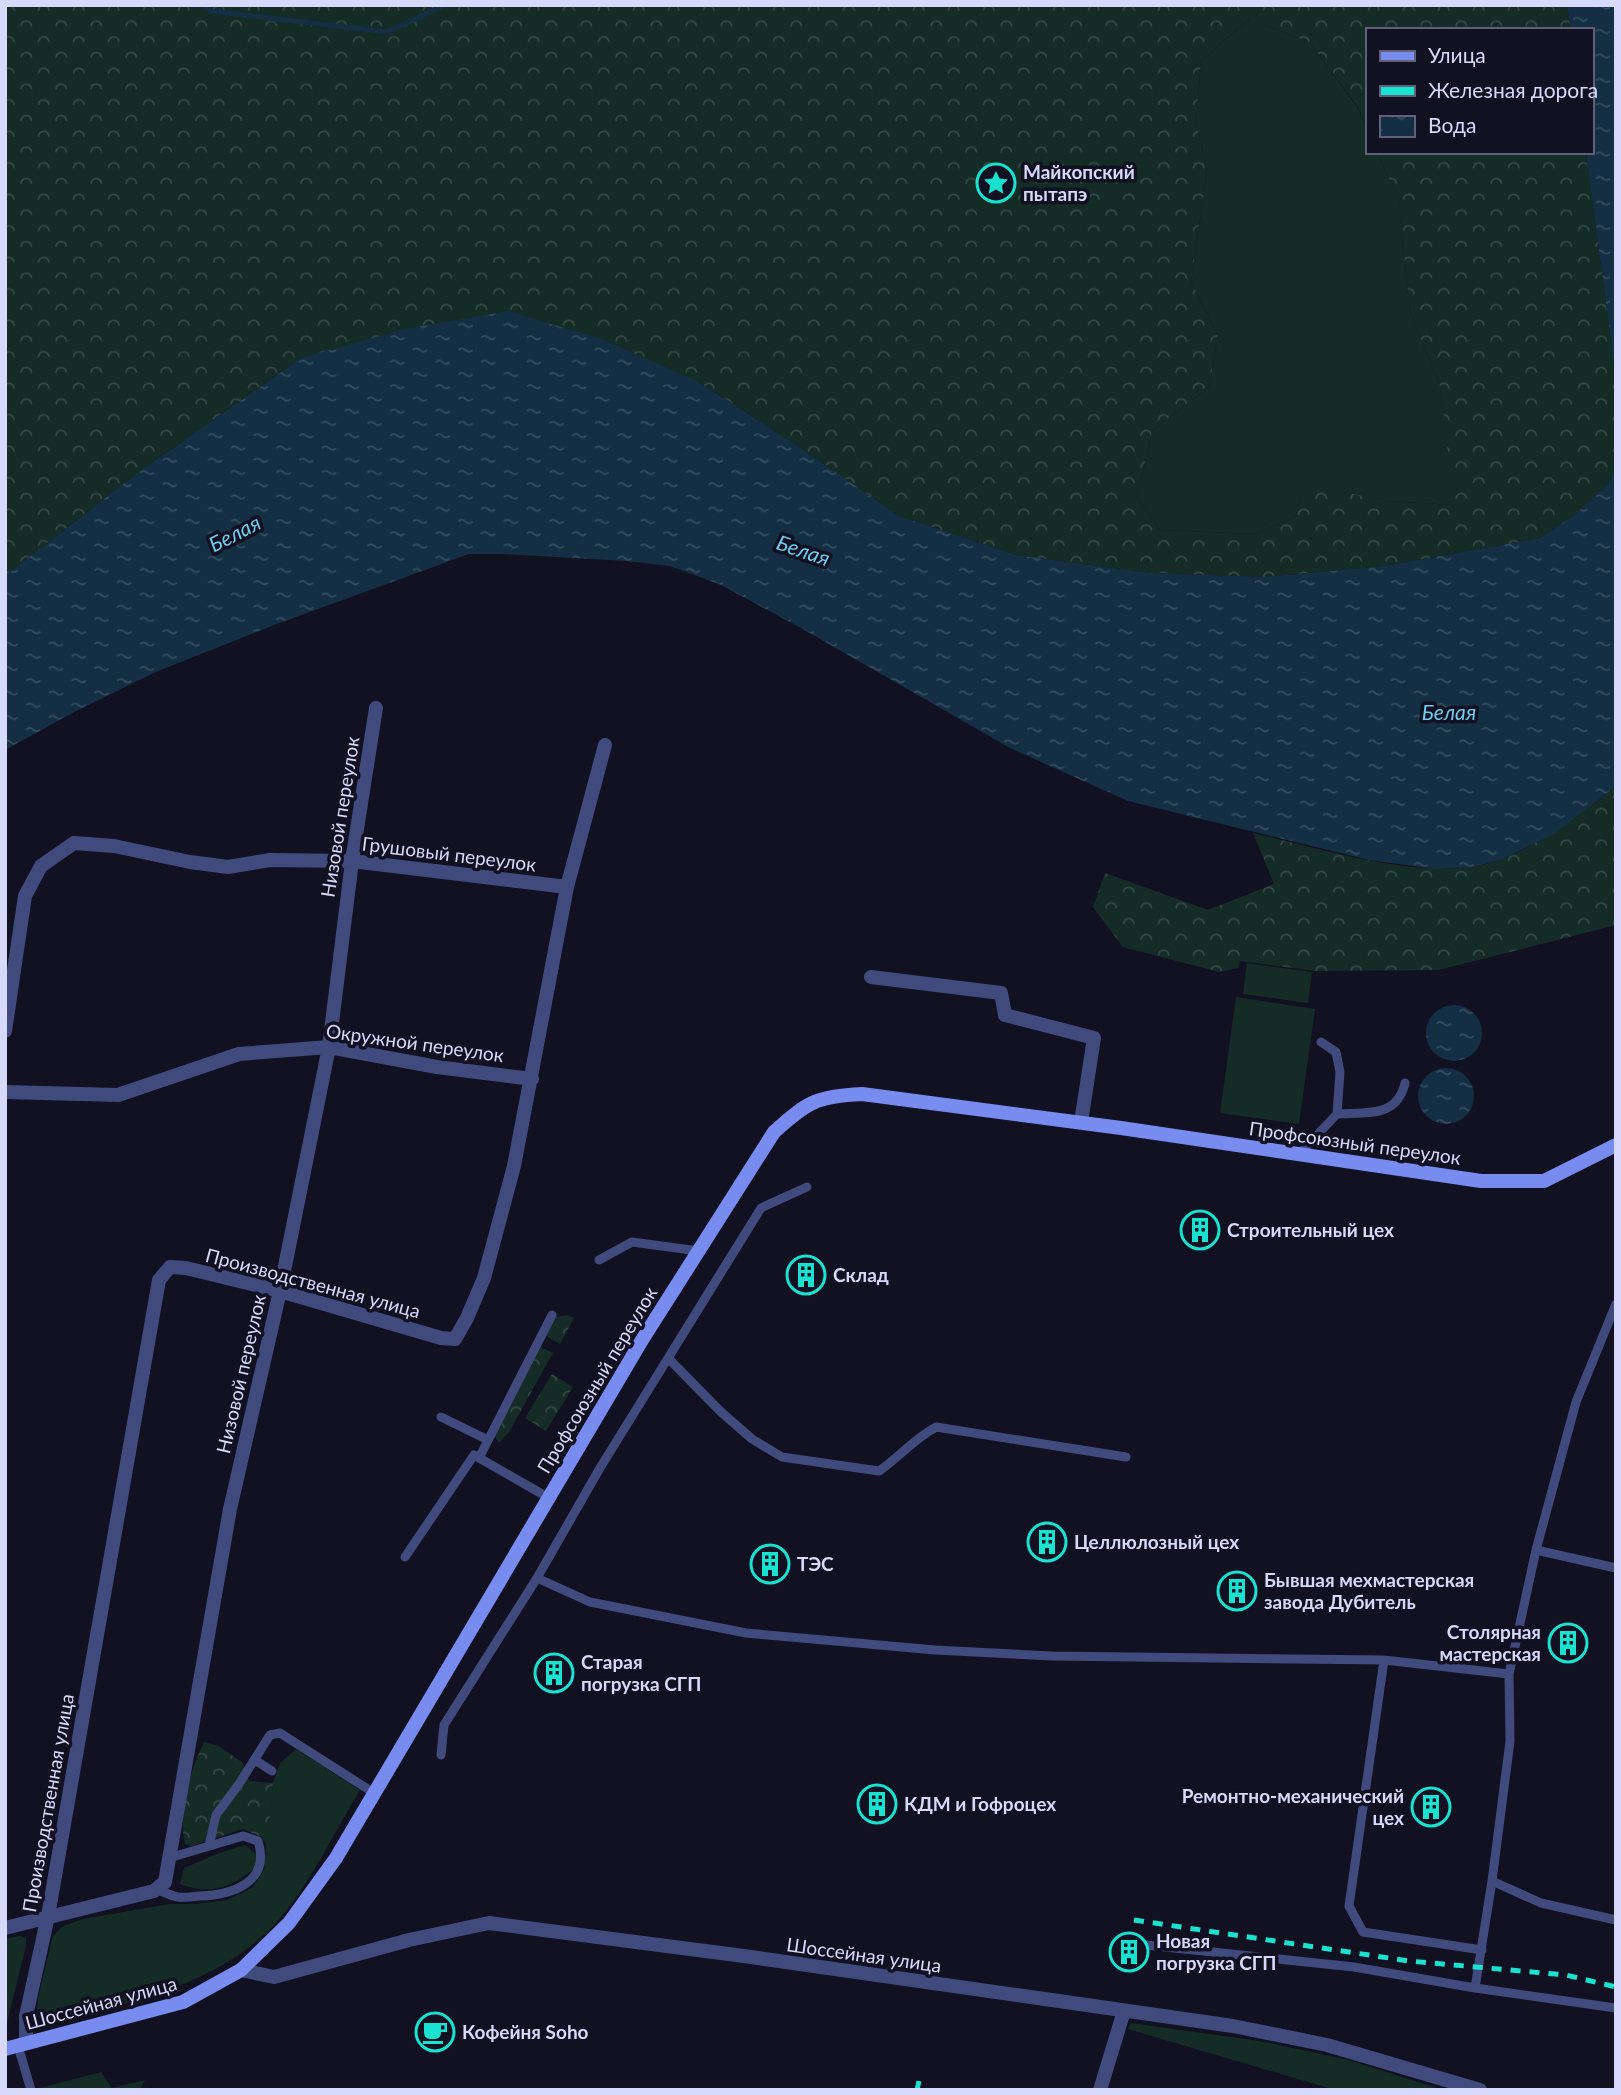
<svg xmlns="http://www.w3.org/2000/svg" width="1621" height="2095" viewBox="0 0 1621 2095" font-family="Lato,sans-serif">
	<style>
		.grass { fill: #142b26 }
		.forest { fill: url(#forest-crowns) }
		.water { fill: url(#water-ripples) }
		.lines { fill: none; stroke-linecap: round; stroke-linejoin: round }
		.stream { stroke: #142f43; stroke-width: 5 }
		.lane { stroke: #414a7c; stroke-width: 9 }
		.street { stroke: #414a7c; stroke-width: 14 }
		.secondary { stroke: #788bef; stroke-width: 14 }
		.rail { stroke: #1ae2d1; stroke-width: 5; stroke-dasharray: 10 9; stroke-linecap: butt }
		.labels { text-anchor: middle; stroke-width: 7; stroke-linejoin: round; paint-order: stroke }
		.poi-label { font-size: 19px; font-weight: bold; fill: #d6d9fa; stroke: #112; text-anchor: start }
		.street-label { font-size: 19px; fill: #d6d9fa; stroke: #112 }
		.water-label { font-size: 21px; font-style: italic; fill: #70cbee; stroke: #112 }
	</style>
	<defs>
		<pattern id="forest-crowns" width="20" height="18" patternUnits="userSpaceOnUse" patternTransform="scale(1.75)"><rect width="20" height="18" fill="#142b26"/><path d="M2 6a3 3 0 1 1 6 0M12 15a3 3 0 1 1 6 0" fill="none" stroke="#354946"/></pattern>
		<pattern id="water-ripples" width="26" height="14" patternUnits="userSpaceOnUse" patternTransform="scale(1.75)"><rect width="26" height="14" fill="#142f43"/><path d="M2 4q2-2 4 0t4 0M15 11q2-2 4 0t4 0" fill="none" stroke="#354d5f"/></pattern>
	</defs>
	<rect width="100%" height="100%" fill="#112"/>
	<path class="grass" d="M 1249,19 L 1309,42 L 1358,108 L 1367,130 L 1367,152 L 1377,152 L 1398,199 L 1410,312 L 1440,386 L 1455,505 L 1389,501 L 1302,485 L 1296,517 L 1255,534 L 1160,530 L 1137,498 L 1152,431 L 1209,387 L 1218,335 L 1191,282 L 1207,171 L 1196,121 L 1201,61 Z
		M 1247,963 L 1312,972 L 1308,1003 L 1243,994 Z
		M 1236,997 L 1315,1009 L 1299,1124 L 1220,1113 Z
		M 296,1749 L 360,1790 C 334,1832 302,1901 266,1933 C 207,1988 131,2001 56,2022 L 42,2022 L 37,2015 L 38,1998 L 53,1936 L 63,1926 L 83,1919 L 169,1904 L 197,1904 L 227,1900 L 252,1888 L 264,1870 L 273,1783 L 280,1763 Z
		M 245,1845 L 257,1855 L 256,1867 C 233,1887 209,1896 180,1884 L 184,1868 L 219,1853 Z
		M 20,1936 L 26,1938 L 26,1946 L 5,2031 L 5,1939 Z
		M 1131,2023 L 1259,2041 L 1349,2060 L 1443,2090 L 1335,2090 L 1128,2029 Z
		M 101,2072 L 112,2088 L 145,2080 L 140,2090 L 32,2090 Z"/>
	<path class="forest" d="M 5,5 L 1567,5 L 1571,30 L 1367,30 L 1367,130 L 1358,107 L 1309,42 L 1249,19 L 1201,61 L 1196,121 L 1207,171 L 1191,282 L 1218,335 L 1209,387 L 1152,431 L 1137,498 L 1160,530 L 1255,534 L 1296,517 L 1302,484 L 1389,501 L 1454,505 L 1440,386 L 1410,312 L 1398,199 L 1377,152 L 1586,152 L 1616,379 L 1616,469 L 1608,484 L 1576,514 L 1540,538 L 1384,566 L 1265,577 L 1151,573 L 1016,555 L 899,516 L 798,446 L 697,381 L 301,358 L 136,474 L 5,576 Z
		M 1616,786 L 1616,925 L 1439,970 L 1314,971 L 1240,961 L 1238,968 L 1219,972 L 1123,947 L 1093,907 L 1105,873 L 1208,910 L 1274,884 L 1253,833 C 1322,849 1438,887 1504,858 C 1546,841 1580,814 1616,786 Z
		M 567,1315 L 574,1318 L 560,1344 L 545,1335 L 556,1317 Z
		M 540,1347 L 553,1353 L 509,1432 L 499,1443 L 493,1434 Z
		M 552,1374 L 573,1387 L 546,1431 L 525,1418 Z
		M 204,1742 L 219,1746 L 243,1763 L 249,1781 L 273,1783 L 267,1847 L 262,1837 L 243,1829 L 192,1846 L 185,1844 C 178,1812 190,1771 204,1742 Z"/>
	<path class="water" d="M 1567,5 L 1616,5 L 1616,379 L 1586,152 L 1591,152 L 1591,30 L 1571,30 Z
		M 508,311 L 601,339 L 697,381 L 798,446 L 899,516 L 1016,555 L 1151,573 L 1265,577 L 1384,566 L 1540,538 L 1576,514 L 1608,484 L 1616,469 L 1616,786 L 1555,833 L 1503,859 L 1474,867 L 1436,869 L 1369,860 L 1128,801 L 1010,748 L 801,628 L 719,584 L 670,566 L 626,561 L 503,554 L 469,554 L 274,625 L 158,671 L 74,712 L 5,750 L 5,576 L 136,474 L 301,358 L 405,329 Z
		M1426 1033a28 28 0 1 1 56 0a28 28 0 1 1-56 0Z
		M1418 1096a28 28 0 1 1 56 0a28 28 0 1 1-56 0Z"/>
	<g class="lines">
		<path class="stream" d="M 203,5 L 211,11 L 387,32 L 445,5"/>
		<path class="lane" d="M 1337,1114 C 1367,1112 1397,1118 1405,1083
			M 1299,1154 L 1337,1114 L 1340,1072 L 1336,1052 L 1321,1042
			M 599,1260 L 632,1242 L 699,1251
			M 668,1358 L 720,1411 L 752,1439 L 782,1457 L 879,1471 C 899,1457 914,1439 936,1427 L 1126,1457
			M 441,1417 L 488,1440
			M 479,1458 L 552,1315
			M 1536,1550 L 1616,1568
			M 405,1557 L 474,1455 L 549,1498
			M 537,1578 L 590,1602 L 746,1633 L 935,1650 L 1052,1656 L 1384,1660 L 1509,1674
			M 1384,1660 L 1349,1906 L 1363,1932 L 1482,1950
			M 441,1755 L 444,1725 L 537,1578 L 600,1468 L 761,1208 L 807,1187
			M 255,1760 L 272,1771
			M 209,1846 L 216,1815 L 239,1784 L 270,1735 L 280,1733 L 374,1793
			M 1492,1881 L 1541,1903 L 1616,1920
			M 156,1889 C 163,1892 170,1895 177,1897 C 184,1898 192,1897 199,1896 C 233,1895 271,1882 258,1841 L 243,1836 L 169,1858
			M 1146,1945 L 1354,1967 L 1475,1988 L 1616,2008
			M 1475,1988 L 1492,1881 L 1510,1741 L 1509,1674 L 1536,1550 L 1576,1402 L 1616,1304
			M 18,2046 L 31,2090"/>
		<path class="street" d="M 871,977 L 1001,993 L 1005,1015 L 1094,1038 L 1081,1122
			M 5,1031 L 25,896 L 41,866 L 74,843 L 114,846 L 190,862 L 228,867 L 270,860 L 352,861 L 567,887
			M 5,1092 L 118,1095 L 239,1054 L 329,1047 L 437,1067 L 532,1079
			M 5,1928 L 154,1891 L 165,1882 L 230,1509 L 280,1291 L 329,1047 L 352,861 L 376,708
			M 241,1970 L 274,1977 L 409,1940 L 489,1923 L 744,1956 L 1233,2026 L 1327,2045 L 1480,2090
			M 26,2043 L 26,2016 L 48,1916 L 159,1280 L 170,1267 L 186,1268 L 280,1291 L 441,1338 L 455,1339 L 467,1318 L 484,1278 L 514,1166 L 567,887 L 605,745
			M 1100,2090 L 1124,2011"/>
		<path class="secondary" d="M 5,2049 L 183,2002 L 241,1970 L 289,1923 L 336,1858 L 642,1340 L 774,1132 C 807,1102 817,1096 862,1094 L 1121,1128 L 1481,1181 L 1544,1181 L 1616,1145"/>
		<path class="rail" d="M 1134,1920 L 1409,1961 L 1566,1975 L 1616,1987
			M 917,2090 L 919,2081"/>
	</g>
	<defs>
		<symbol id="sight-ring" viewBox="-11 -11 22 22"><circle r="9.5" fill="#112" stroke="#1ae2d1" stroke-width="1.5"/><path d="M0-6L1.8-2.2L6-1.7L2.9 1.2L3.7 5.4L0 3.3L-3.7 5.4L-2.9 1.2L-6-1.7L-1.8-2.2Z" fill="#1ae2d1"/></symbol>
		<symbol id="building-ring" viewBox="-11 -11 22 22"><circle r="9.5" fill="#112" stroke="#1ae2d1" stroke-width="1.5"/><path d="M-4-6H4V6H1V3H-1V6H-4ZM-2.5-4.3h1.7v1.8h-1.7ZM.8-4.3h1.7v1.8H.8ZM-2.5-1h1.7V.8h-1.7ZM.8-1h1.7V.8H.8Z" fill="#1ae2d1"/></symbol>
		<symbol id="cafe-ring" viewBox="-11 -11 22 22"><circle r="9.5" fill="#112" stroke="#1ae2d1" stroke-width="1.5"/><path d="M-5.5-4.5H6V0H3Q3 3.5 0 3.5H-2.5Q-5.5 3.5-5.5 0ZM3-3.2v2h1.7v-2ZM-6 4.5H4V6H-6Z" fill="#1ae2d1"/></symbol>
	</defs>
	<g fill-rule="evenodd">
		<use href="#sight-ring" x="974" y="161" width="44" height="44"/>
		<use href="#building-ring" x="1178" y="1208" width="44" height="44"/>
		<use href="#building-ring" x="784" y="1253" width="44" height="44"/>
		<use href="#building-ring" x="1025" y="1520" width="44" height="44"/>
		<use href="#building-ring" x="748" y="1542" width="44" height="44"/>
		<use href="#building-ring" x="1215" y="1569" width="44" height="44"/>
		<use href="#building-ring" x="1546" y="1621" width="44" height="44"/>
		<use href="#building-ring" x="532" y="1651" width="44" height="44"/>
		<use href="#building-ring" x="855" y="1782" width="44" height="44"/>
		<use href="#building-ring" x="1409" y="1785" width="44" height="44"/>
		<use href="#building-ring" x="1107" y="1930" width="44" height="44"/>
		<use href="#cafe-ring" x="413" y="2010" width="44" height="44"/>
	</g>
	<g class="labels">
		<g class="poi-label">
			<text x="1023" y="179">Майкопский<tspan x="1023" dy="22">пытапэ</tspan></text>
			<text x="1227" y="1237">Строительный цех</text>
			<text x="833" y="1282">Склад</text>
			<text x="1074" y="1549">Целлюлозный цех</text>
			<text x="797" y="1571">ТЭС</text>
			<text x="1264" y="1587">Бывшая мехмастерская<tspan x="1264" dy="22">завода Дубитель</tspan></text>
			<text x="1541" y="1639" text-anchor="end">Столярная<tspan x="1541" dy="22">мастерская</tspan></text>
			<text x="581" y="1669">Старая<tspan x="581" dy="22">погрузка СГП</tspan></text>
			<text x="1404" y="1803" text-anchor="end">Ремонтно-механический<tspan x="1404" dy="22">цех</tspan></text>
			<text x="904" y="1811">КДМ и Гофроцех</text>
			<text x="1156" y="1948">Новая<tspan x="1156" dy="22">погрузка СГП</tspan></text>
			<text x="462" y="2039">Кофейня Soho</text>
		</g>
		<g class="street-label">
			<text transform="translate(340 817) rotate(-81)" y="7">Низовой переулок</text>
			<text transform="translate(449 854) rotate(7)" y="7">Грушовый переулок</text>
			<text transform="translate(415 1043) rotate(8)" y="7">Окружной переулок</text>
			<text transform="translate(1355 1143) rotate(8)" y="7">Профсоюзный переулок</text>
			<text transform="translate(313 1283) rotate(15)" y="7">Производственная улица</text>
			<text transform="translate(241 1374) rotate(-77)" y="7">Низовой переулок</text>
			<text transform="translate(597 1380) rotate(-59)" y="7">Профсоюзный переулок</text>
			<text transform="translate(48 1803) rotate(-80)" y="7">Производственная улица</text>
			<text transform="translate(864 1955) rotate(8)" y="7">Шоссейная улица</text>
			<text transform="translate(101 2003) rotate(-15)" y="7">Шоссейная улица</text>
		</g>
		<g class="water-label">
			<text transform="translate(235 534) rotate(-27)" y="7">Белая</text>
			<text transform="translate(803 551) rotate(19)" y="7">Белая</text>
			<text x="1449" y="720">Белая</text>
		</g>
	</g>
	<rect width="1621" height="2095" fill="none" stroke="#d6d9fa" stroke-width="14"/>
	<rect x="1366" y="28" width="228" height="126" fill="#111122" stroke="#606178" stroke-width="2"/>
	<rect x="1380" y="51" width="35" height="10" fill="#788bef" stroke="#606178" stroke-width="2"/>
	<text x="1428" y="63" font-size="21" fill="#d6d9fa">Улица</text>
	<rect x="1380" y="86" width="35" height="10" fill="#1ae2d1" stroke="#606178" stroke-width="2"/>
	<text x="1428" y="98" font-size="21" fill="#d6d9fa">Железная дорога</text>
	<rect x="1380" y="116" width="35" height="21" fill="url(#water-ripples)" stroke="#606178" stroke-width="2"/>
	<text x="1428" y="133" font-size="21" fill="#d6d9fa">Вода</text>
</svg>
